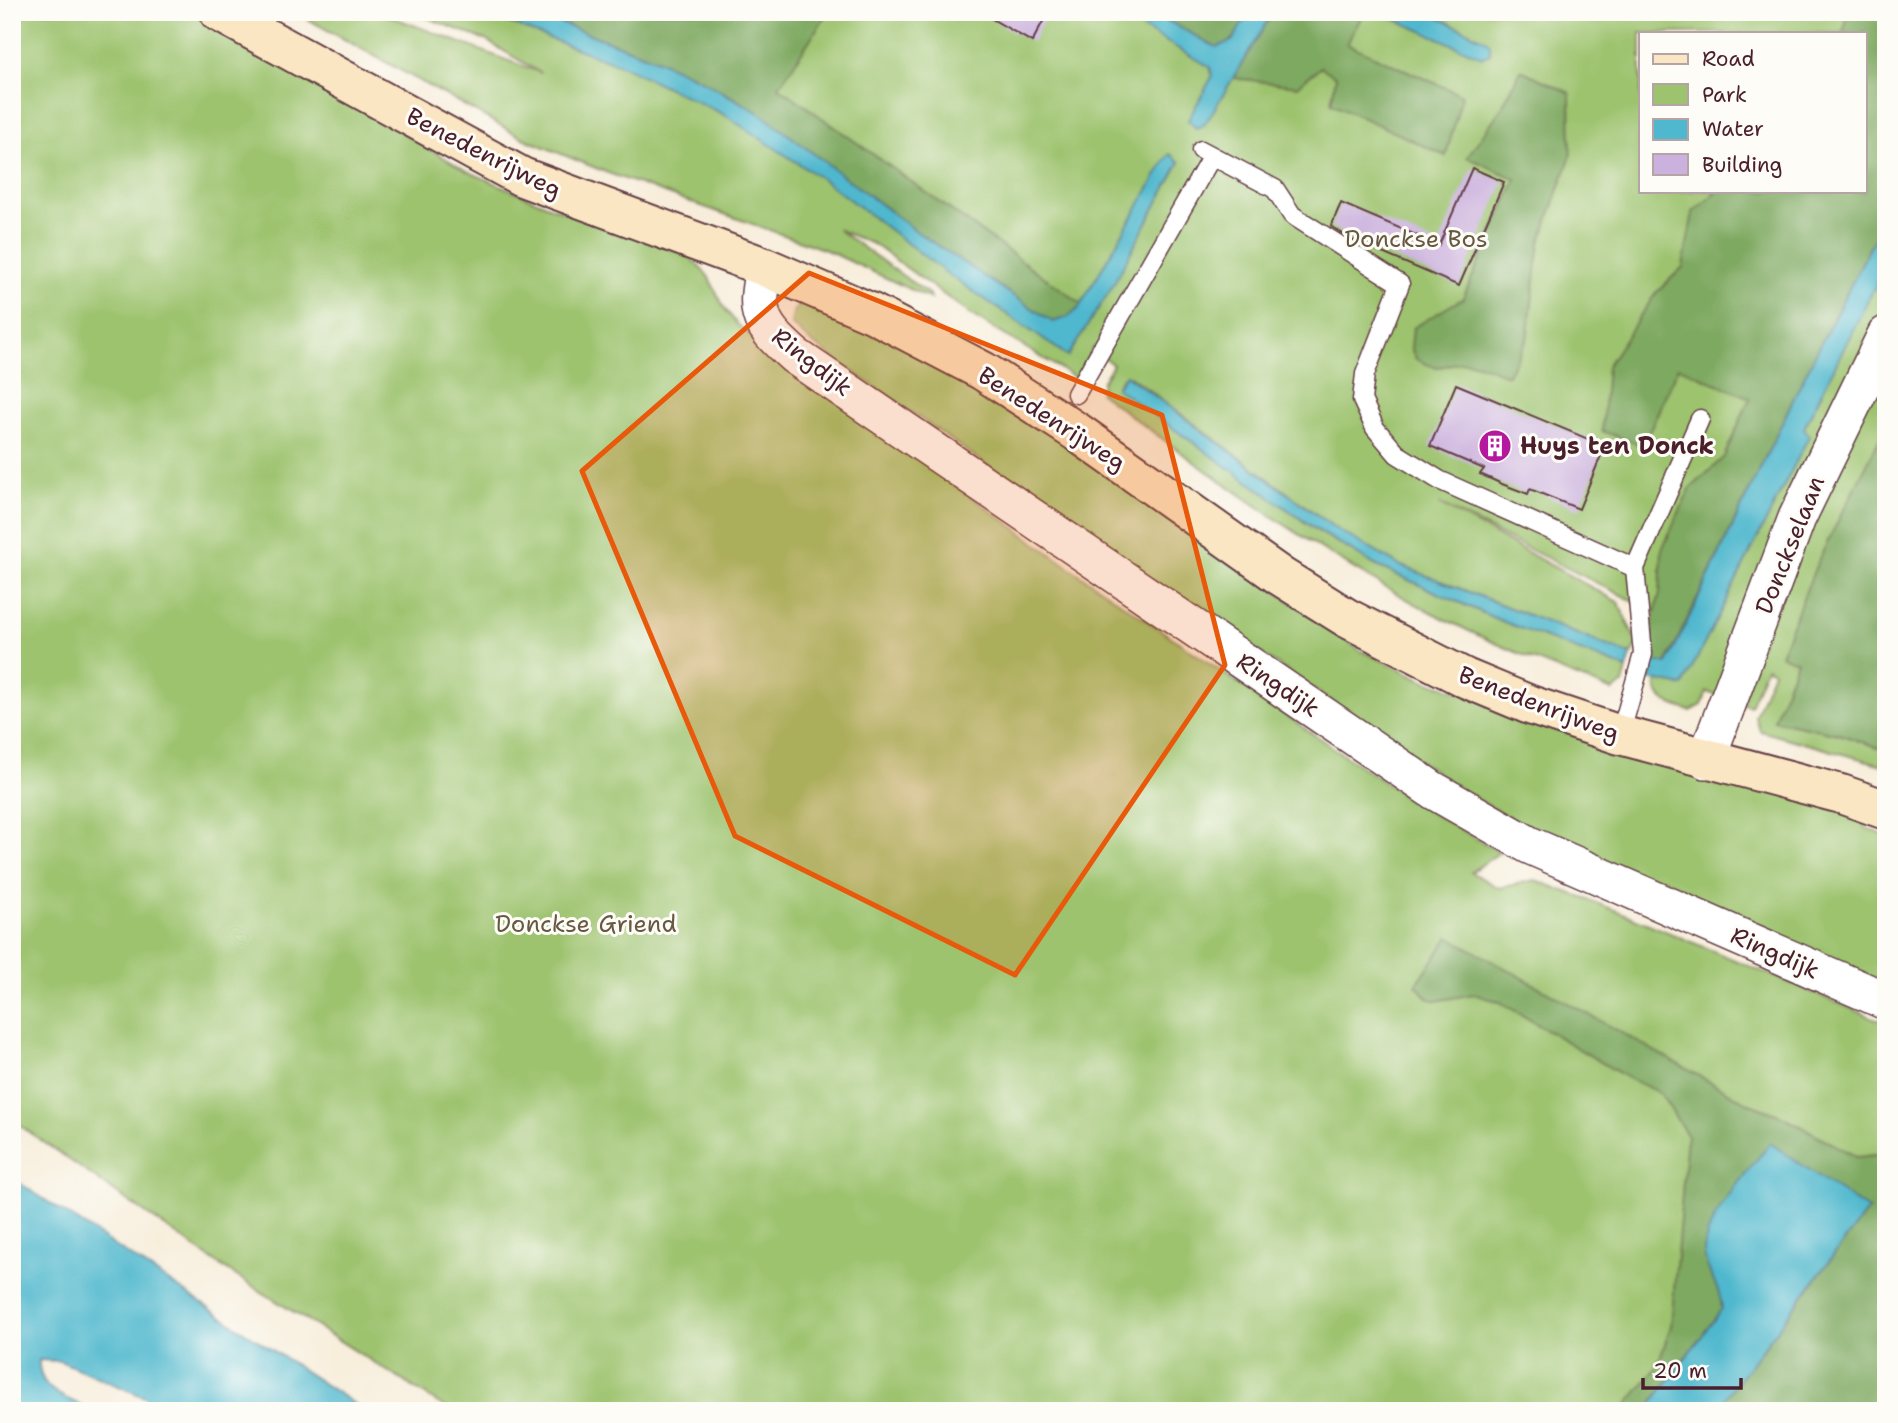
<svg xmlns="http://www.w3.org/2000/svg" width="1898" height="1423" viewBox="0 0 1898 1423" font-family="'Shantell Sans',sans-serif">
	<style>
		.green { fill: #9dc36e; stroke: #74714c; stroke-width: 2; fill-rule: evenodd }
		.forest { fill: #7ea961; stroke: #646446; stroke-width: 2 }
		.water { fill: #50b8ce; stroke: #4d6c7c; stroke-width: 2 }
		.building { fill: #cbb1dd }
		.lines { fill: none; stroke-linecap: round; stroke-linejoin: round }
		.lane-casing { stroke: #643e45; stroke-width: 21 }
		.street-casing { stroke: #643e45; stroke-width: 40 }
		.secondary-casing { stroke: #643e45; stroke-width: 42 }
		.lane { stroke: #fff; stroke-width: 18 }
		.street { stroke: #fff; stroke-width: 37 }
		.secondary { stroke: #fbe6c3; stroke-width: 38 }
		.marked { fill: #e8590c; fill-opacity: 0.2; stroke: #e8590c; stroke-width: 5; stroke-linejoin: round }
		.labels { text-anchor: middle; stroke-width: 6; stroke-linejoin: round; paint-order: stroke }
		.street-label { font-size: 24px; fill: #4a1f2b; stroke: #fdfcf7 }
		.park-label { font-size: 24px; fill: #675842; stroke: #fdfcf7 }
		.poi-label { font-size: 24px; font-weight: bold; fill: #4a1f2b; stroke: #fdfcf7; text-anchor: start }
	</style>
	<rect width="100%" height="100%" fill="#fdfcf7"/>
	<filter id="ink" filterUnits="userSpaceOnUse"><feTurbulence type="fractalNoise" baseFrequency=".0143" numOctaves="2"/><feDisplacementMap in="SourceGraphic" scale="14" xChannelSelector="R" yChannelSelector="G"/><feConvolveMatrix kernelMatrix="1 2 1 2 8 2 1 2 1" color-interpolation-filters="sRGB"/></filter>
	<filter id="wash" filterUnits="userSpaceOnUse"><feTurbulence type="fractalNoise" baseFrequency=".00686" numOctaves="4" result="noise"/><feDisplacementMap in="SourceGraphic" scale="28" xChannelSelector="R" yChannelSelector="G"/><feGaussianBlur stdDeviation="1.57" result="paint"/><feColorMatrix in="noise" values="0 0 0 0 0 0 0 0 0 0 0 0 0 0 0 0 0 1.4 0 .05"/><feComposite in="paint" operator="in"/></filter>
	<g filter="url(#wash)">
		<rect width="100%" height="100%" fill="#f7edda"/>
		<path class="green" d="M 12,12 L 199,12 L 467,171 L 551,207 L 687,254 L 708,276 L 725,309 L 738,325 L 791,367 L 1076,572 L 1332,747 L 1426,810 L 1500,852 L 1471,872 L 1499,888 L 1535,880 L 1615,910 L 1886,1023 L 1886,1154 L 1868,1156 L 1667,1411 L 451,1411 L 227,1270 L 12,1120 Z
			M 295,12 L 379,12 L 541,73 L 485,40 L 412,12 L 1886,12 L 1886,214 L 1845,344 L 1886,264 L 1886,309 L 1862,358 L 1886,365 L 1886,727 L 1790,679 L 1774,720 L 1839,734 L 1886,750 L 1886,766 L 1760,731 L 1755,716 L 1773,671 L 1766,667 L 1750,706 L 1707,692 L 1702,705 L 1691,711 C 1676,707 1651,700 1657,680 L 1683,685 L 1707,638 L 1439,504 L 1618,602 L 1637,643 L 1631,655 L 1399,565 L 1336,529 L 1130,376 L 1122,378 L 1117,385 L 1314,529 L 1375,565 L 1499,620 L 1627,669 L 1623,684 L 1613,691 C 1551,667 1492,644 1433,613 C 1315,552 1207,472 1100,393 L 1102,382 L 1113,365 L 1093,348 L 1076,378 L 973,316 L 875,245 L 837,229 L 930,295 L 931,299 L 826,250 L 608,173 L 525,139 ZM 1641,33 L 1865,33 L 1865,191 L 1641,191 Z
			M 810,299 L 967,374 L 1361,651 L 1428,682 L 1867,818 L 1864,827 L 1886,836 L 1886,988 L 1553,842 L 1470,795 L 1114,554 L 812,343 L 791,324 L 794,310 Z"/>
		<path class="forest" d="M 531,12 L 828,12 L 779,87 L 1082,304 L 1068,317 L 1053,322 L 920,234 L 761,114 L 732,97 L 658,60 Z
			M 1151,12 L 1249,12 C 1241,26 1234,46 1216,47 Z
			M 1273,12 L 1364,12 L 1347,44 L 1462,95 L 1446,156 L 1331,103 L 1336,77 L 1321,67 L 1297,86 L 1233,78 Z
			M 1849,12 L 1886,12 L 1886,216 L 1802,381 L 1666,664 L 1653,662 L 1653,659 L 1651,661 L 1652,624 L 1660,593 L 1662,549 L 1690,489 L 1724,457 L 1750,398 L 1678,367 L 1643,446 L 1602,431 L 1607,366 L 1656,293 L 1683,267 L 1693,212 L 1718,191 L 1865,191 L 1865,33 L 1843,33 Z
			M 1521,70 L 1570,93 L 1571,155 L 1540,243 L 1527,340 L 1508,375 C 1496,371 1482,364 1470,362 C 1447,358 1446,377 1416,359 L 1411,348 L 1413,328 L 1463,298 L 1516,179 L 1467,157 L 1501,109 Z
			M 1886,426 L 1886,750 L 1839,734 L 1774,720 L 1797,661 L 1780,655 L 1818,561 Z
			M 1449,937 L 1750,1104 L 1784,1117 L 1857,1157 L 1886,1154 L 1886,1411 L 1715,1411 L 1868,1210 L 1704,1257 L 1721,1293 L 1722,1309 L 1646,1411 L 1622,1411 L 1657,1367 L 1671,1326 L 1687,1135 L 1660,1093 L 1626,1077 L 1500,1002 L 1474,994 L 1436,1001 L 1428,998 L 1416,985 Z"/>
		<path class="water" d="M 479,12 L 531,12 L 658,60 L 703,81 L 761,114 L 920,234 L 1053,322 L 1068,317 L 1078,309 L 1168,156 L 1170,154 L 1180,162 L 1109,292 L 1068,356 L 949,275 L 825,181 L 723,114 L 623,66 Z
			M 1115,12 L 1151,12 L 1216,47 L 1232,41 L 1249,12 L 1273,12 L 1212,113 L 1204,125 L 1196,128 L 1188,120 L 1212,77 L 1210,67 Z
			M 1378,12 L 1427,12 L 1486,40 L 1490,44 L 1490,54 L 1482,57 Z
			M 1886,216 L 1886,264 L 1804,428 L 1809,436 L 1683,686 L 1648,679 L 1651,661 L 1667,664 L 1802,381 Z
			M 1126,375 L 1336,529 L 1399,565 L 1631,655 L 1627,669 L 1499,620 L 1375,565 L 1314,528 L 1116,388 Z
			M 1770,1143 L 1868,1210 L 1715,1411 L 1646,1411 L 1722,1309 C 1721,1289 1710,1278 1705,1259 C 1696,1226 1751,1168 1770,1143 Z
			M 12,1178 L 365,1411 L 177,1411 L 60,1361 L 39,1360 C 37,1393 71,1400 96,1411 L 12,1411 Z"/>
		<g id="blocks">
			<path class="building" d="M 980,12 L 1048,12 L 1032,42 Z
				M 1472,168 L 1504,182 L 1459,286 L 1352,240 L 1331,226 L 1341,203 L 1439,245 Z
				M 1456,384 L 1605,446 L 1579,509 L 1530,489 L 1528,494 L 1502,484 L 1480,474 L 1484,469 L 1430,446 Z"/>
		</g>
	</g>
	<g filter="url(#ink)">
		<use href="#blocks" fill-opacity="0" stroke="#643e45" stroke-width="2"/>
		<g class="lines">
			<defs>
				<path id="lane" d="M 1201,150 L 1275,189 L 1292,215 L 1400,284 L 1365,374 L 1362,400 L 1375,428 L 1397,454 L 1439,480 L 1635,568 L 1643,654 L 1620,735
					M 1076,394 L 1212,156
					M 1635,568 L 1700,419"/>
				<path id="street" d="M 765,267 C 753,314 760,325 795,356 L 1431,789 L 1529,845 L 1886,1001
					M 1706,760 L 1797,518 L 1886,335"/>
				<path id="secondary" d="M 219,12 L 522,177 L 765,267 L 872,313 L 983,371 L 1077,432 L 1280,576 L 1347,618 L 1465,678 L 1530,705 L 1620,735 L 1841,794 L 1886,810"/>
			</defs>
			<use href="#lane" class="lane-casing"/>
			<use href="#street" class="street-casing"/>
			<use href="#secondary" class="secondary-casing"/>
			<use href="#lane" class="lane"/>
			<use href="#street" class="street"/>
			<use href="#secondary" class="secondary"/>
		</g>
	</g>
	<path class="marked" d="M 809,273 L 1162,415 L 1225,665 L 1015,975 L 735,836 L 582,471 Z"/>
	<defs>
		<symbol id="building-disc" viewBox="-11 -11 22 22"><circle r="9.5" fill="#b5179e" stroke="#fdfcf7"/><path d="M-4-6H4V6H1V3H-1V6H-4ZM-2.5-4.3h1.7v1.8h-1.7ZM.8-4.3h1.7v1.8H.8ZM-2.5-1h1.7V.8h-1.7ZM.8-1h1.7V.8H.8Z" fill="#fff"/></symbol>
	</defs>
	<g fill-rule="evenodd">
		<use href="#building-disc" x="1476" y="427" width="38" height="38"/>
	</g>
	<g class="labels">
		<g class="street-label">
			<text transform="translate(484 153) rotate(27)" y="8">Benedenrijweg</text>
			<text transform="translate(812 362) rotate(38)" y="8">Ringdijk</text>
			<text transform="translate(1052 419) rotate(33)" y="8">Benedenrijweg</text>
			<text transform="translate(1790 545) rotate(-68)" y="8">Donckselaan</text>
			<text transform="translate(1278 685) rotate(34)" y="8">Ringdijk</text>
			<text transform="translate(1539 704) rotate(21)" y="8">Benedenrijweg</text>
			<text transform="translate(1775 953) rotate(24)" y="8">Ringdijk</text>
		</g>
		<g class="park-label">
			<text x="1416" y="247">Donckse Bos</text>
			<text x="586" y="932">Donckse Griend</text>
		</g>
		<g class="poi-label">
			<text x="1520" y="454">Huys ten Donck</text>
		</g>
	</g>
	<rect width="1898" height="1423" fill="none" stroke="#fdfcf7" stroke-width="42"/>
	<rect x="1639" y="32" width="228" height="161" fill="#fdfcf7" stroke="#b5a4a5" stroke-width="2"/>
	<rect x="1653" y="54" width="35" height="10" fill="#fbe6c3" stroke="#b5a4a5" stroke-width="2"/>
	<text x="1702" y="66" font-size="21" fill="#4a1f2b">Road</text>
	<rect x="1653" y="84" width="35" height="21" fill="#9dc36e" stroke="#b5a4a5" stroke-width="2"/>
	<text x="1702" y="102" font-size="21" fill="#4a1f2b">Park</text>
	<rect x="1653" y="119" width="35" height="21" fill="#50b8ce" stroke="#b5a4a5" stroke-width="2"/>
	<text x="1702" y="136" font-size="21" fill="#4a1f2b">Water</text>
	<rect x="1653" y="154" width="35" height="21" fill="#cbb1dd" stroke="#b5a4a5" stroke-width="2"/>
	<text x="1702" y="172" font-size="21" fill="#4a1f2b">Building</text>
	<path d="M1643 1378v10h98v-10" fill="none" stroke="#4a1f2b" stroke-width="3.5"/>
	<text x="1653" y="1378" font-size="21" fill="#4a1f2b" stroke="#fdfcf7" stroke-width="5" paint-order="stroke">20 m</text>
</svg>
